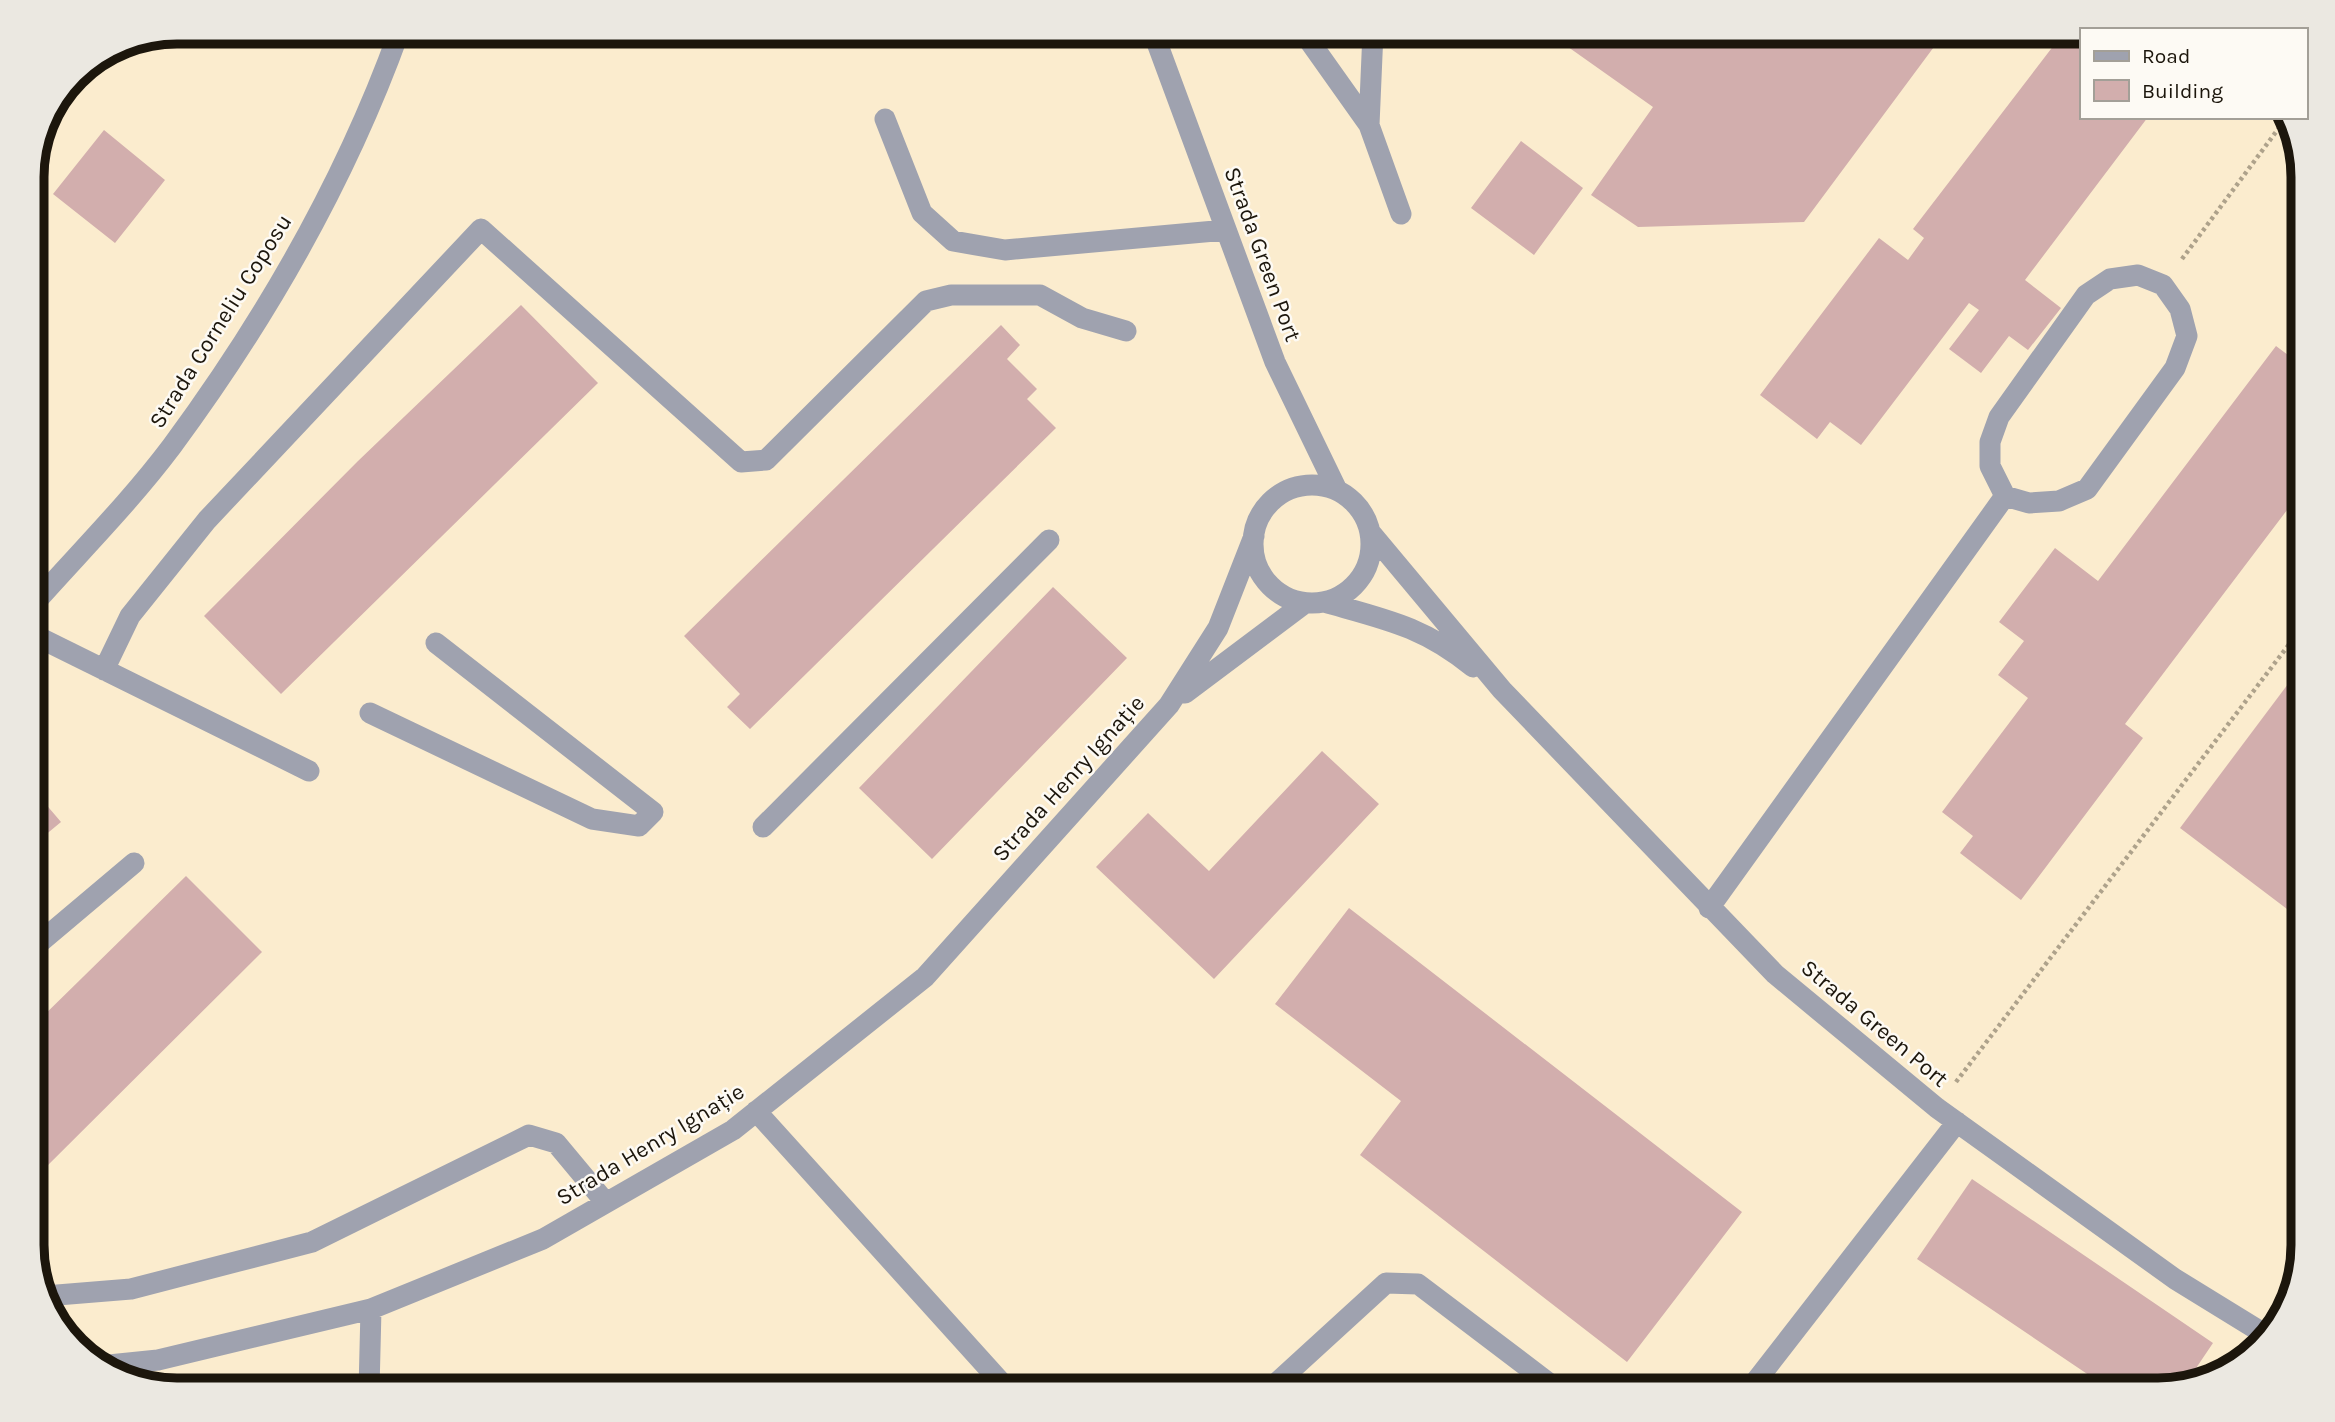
<svg xmlns="http://www.w3.org/2000/svg" width="2335" height="1422" viewBox="0 0 2335 1422" font-family="Karla,sans-serif">
	<style>
		.building { fill: #d2aead }
		.lines { fill: none; stroke-linecap: round; stroke-linejoin: round }
		.path { stroke: #aea28b; stroke-width: 4.5; stroke-dasharray: 3.5 3.5; stroke-linecap: butt }
		.minor { stroke: #9fa2af; stroke-width: 21 }
		.labels { text-anchor: middle; stroke-width: 5; stroke-linejoin: round; paint-order: stroke }
		.street-label { font-size: 23px; fill: #1c160c; stroke: #fdfaf4 }
		.rim { fill: none; stroke: #1c160c; stroke-width: 9 }
	</style>
	<rect width="100%" height="100%" fill="#fbecce"/>
	<path class="building" d="M 1558,32 L 1945,32 L 1804,222 L 1638,227 L 1591,195 L 1653,107 L 1554,37 Z
		M 2064,32 L 2081,32 L 2081,117 L 2148,117 L 2025,280 L 2061,308 L 2028,350 L 2009,336 L 1981,373 L 1949,349 L 1979,310 L 1969,303 L 1861,445 L 1830,422 L 1817,439 L 1760,395 L 1879,238 L 1908,260 L 1924,238 L 1913,229 Z
		M 104,130 L 165,180 L 115,243 L 53,194 Z
		M 1521,141 L 1583,188 L 1534,255 L 1471,208 Z
		M 521,305 L 598,383 L 281,694 L 204,616 L 358,461 Z
		M 1001,325 L 1020,345 L 1007,359 L 1037,389 L 1027,399 L 1056,428 L 750,729 L 727,707 L 740,694 L 684,636 Z
		M 2276,346 L 2303,366 L 2303,489 L 2125,724 L 2143,738 L 2021,900 L 1960,853 L 1973,836 L 1942,812 L 2028,698 L 1998,675 L 2024,641 L 1999,622 L 2055,548 L 2098,581 Z
		M 1053,587 L 1127,658 L 932,859 L 859,788 Z
		M 2303,664 L 2303,921 L 2180,828 Z
		M 1322,751 L 1379,804 L 1214,979 L 1096,867 L 1148,813 L 1209,871 Z
		M 32,788 L 61,822 L 32,846 Z
		M 186,876 L 262,952 L 32,1181 L 32,1027 Z
		M 1349,908 L 1742,1212 L 1627,1362 L 1360,1155 L 1401,1101 L 1275,1004 Z
		M 1972,1179 L 2213,1343 L 2186,1383 L 2158,1390 L 2111,1390 L 1917,1259 Z"/>
	<g class="lines">
		<path class="path" d="M 2182,259 L 2287,117
			M 1956,1082 L 2303,626"/>
		<path class="minor" d="M 1153,32 L 1275,362 L 1337,490
			M 1303,32 L 1369,125
			M 1373,32 L 1369,125 L 1401,214
			M 885,119 L 922,213 L 953,241 L 1005,250 L 1226,230
			M1253 544a59 59 0 1 1 118 0a59 59 0 1 1-118 0Z
			M 1370,532 L 1502,690 L 1775,974 L 1937,1108 L 2175,1279 L 2266,1335
			M 1324,602 C 1384,619 1423,626 1473,667
			M 32,606 C 78,554 130,502 172,446 C 265,320 346,179 399,32
			M 32,634 L 309,771
			M 104,670 L 130,616 L 207,520 L 481,229 L 741,462 L 766,460 L 926,301 L 951,295 L 1040,295 L 1082,318 L 1126,331
			M 1185,693 L 1305,603
			M 370,713 L 592,819 L 639,826 L 653,812 L 436,643
			M 763,827 L 1049,540
			M 1709,908 L 2005,496 L 2029,503 L 2059,501 L 2087,489 L 2175,368 L 2187,336 L 2180,309 L 2163,285 L 2138,275 L 2110,279 L 2086,295 L 1999,417 L 1990,442 L 1990,466 L 2005,496
			M 32,949 L 134,863
			M 756,1111 L 1008,1390
			M 45,1296 L 131,1289 L 312,1242 L 529,1135 L 556,1143 L 606,1203
			M 99,1366 L 158,1360 L 371,1309 L 543,1239 L 733,1130 L 925,977 L 1169,705 L 1218,628 L 1254,536
			M 369,1390 L 371,1309
			M 1269,1390 L 1386,1283 L 1418,1284 L 1558,1390
			M 1749,1390 L 1957,1122"/>
	</g>
	<g class="labels">
		<g class="street-label">
			<text transform="translate(1263 254) rotate(70)" y="8">Strada Green Port</text>
			<text transform="translate(220 321) rotate(-58)" y="8">Strada Corneliu Coposu</text>
			<text transform="translate(1068 778) rotate(-48)" y="8">Strada Henry Ignație</text>
			<text transform="translate(1875 1023) rotate(40)" y="8">Strada Green Port</text>
			<text transform="translate(650 1144) rotate(-31)" y="8">Strada Henry Ignație</text>
		</g>
	</g>
	<path d="M0 0H2335V1422H0ZM177 44H2158A133 133 0 0 1 2291 177V1245A133 133 0 0 1 2158 1378H177A133 133 0 0 1 44 1245V177A133 133 0 0 1 177 44Z" fill="#ebe8e1" fill-rule="evenodd"/>
	<path class="rim" d="M177 44H2158A133 133 0 0 1 2291 177V1245A133 133 0 0 1 2158 1378H177A133 133 0 0 1 44 1245V177A133 133 0 0 1 177 44Z"/>
	<rect x="2080" y="28" width="228" height="91" fill="#fdfaf4" stroke="#a39f97" stroke-width="2"/>
	<rect x="2094" y="51" width="35" height="10" fill="#9fa2af" stroke="#a39f97" stroke-width="2"/>
	<text x="2142" y="63" font-size="21" fill="#1c160c">Road</text>
	<rect x="2094" y="80" width="35" height="21" fill="#d2aead" stroke="#a39f97" stroke-width="2"/>
	<text x="2142" y="98" font-size="21" fill="#1c160c">Building</text>
</svg>
